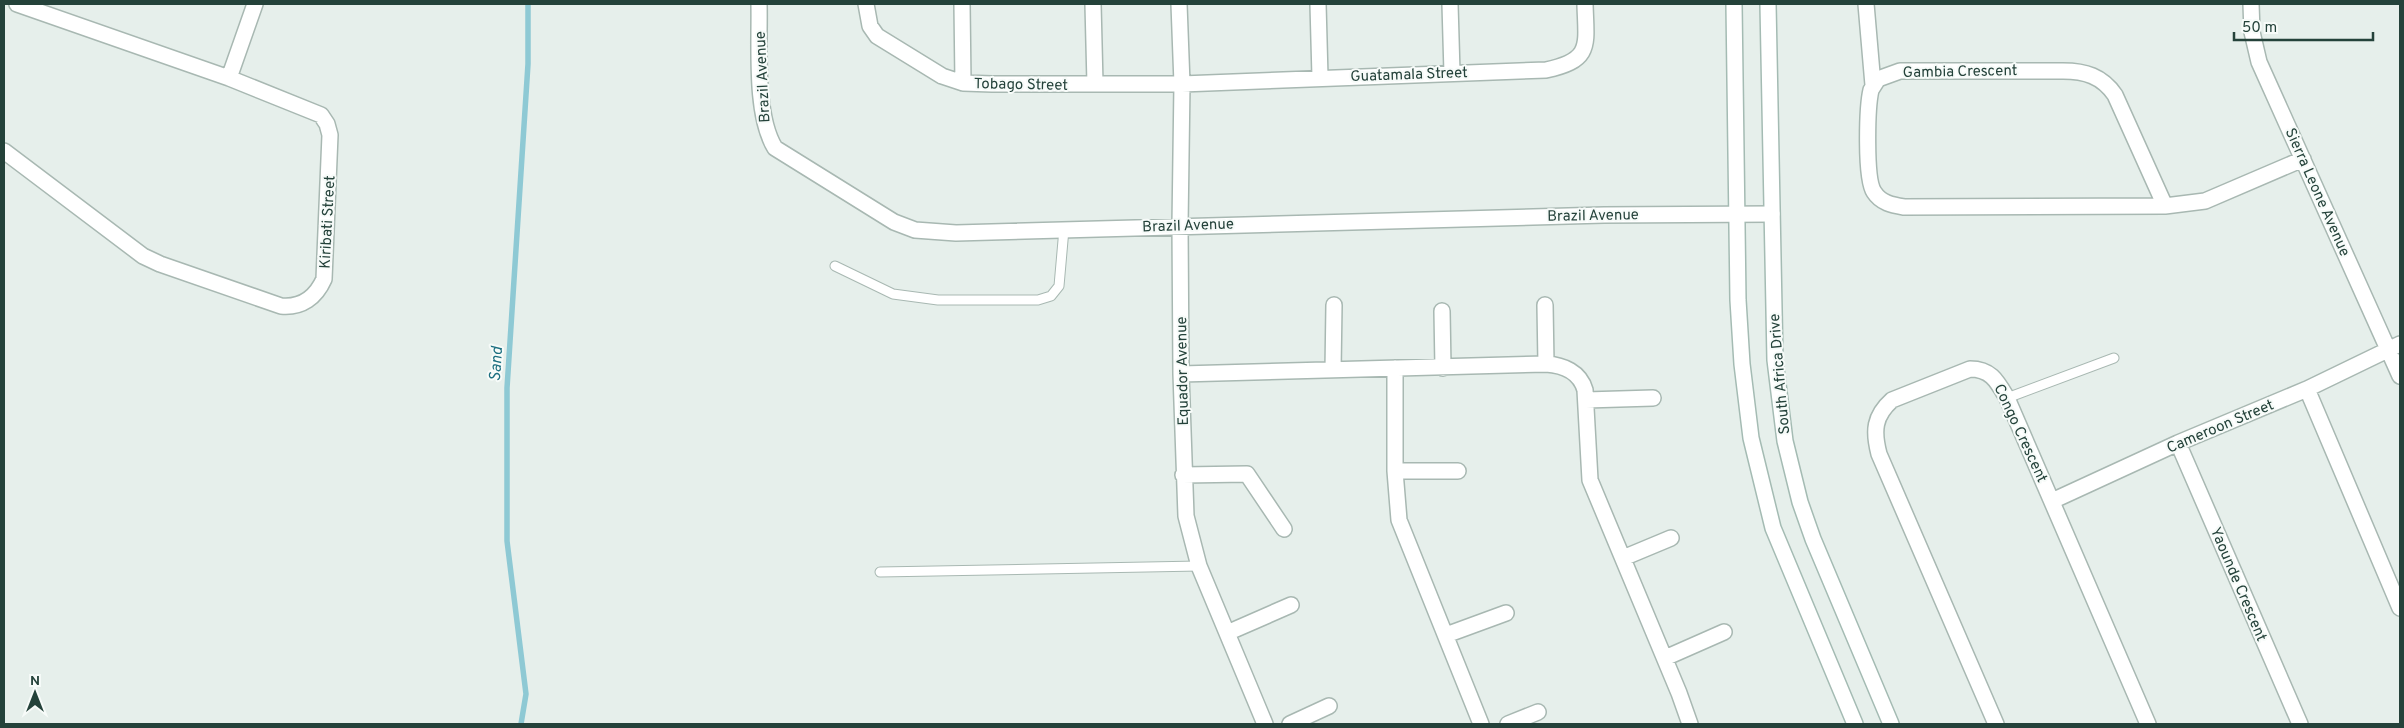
<svg xmlns="http://www.w3.org/2000/svg" width="2404" height="728" viewBox="0 0 2404 728" font-family="Overpass,sans-serif">
	<style>
		.lines { fill: none; stroke-linecap: round; stroke-linejoin: round }
		.stream { stroke: #8ec9d4; stroke-width: 5.5 }
		.lane-casing { stroke: #a8b8b2; stroke-width: 11 }
		.street-casing { stroke: #a8b8b2; stroke-width: 18 }
		.secondary-casing { stroke: #a4bbb3; stroke-width: 18 }
		.lane { stroke: #fff; stroke-width: 9 }
		.street { stroke: #fff; stroke-width: 15 }
		.secondary { stroke: #fff; stroke-width: 15 }
		.labels { text-anchor: middle; stroke-width: 4; stroke-linejoin: round; paint-order: stroke }
		.street-label { font-size: 15px; fill: #24423a; stroke: #f7fbf9 }
		.water-label { font-size: 16px; font-style: italic; fill: #1c6f80; stroke: #f7fbf9 }
	</style>
	<rect width="100%" height="100%" fill="#e6efeb"/>
	<g class="lines">
		<path class="stream" d="M 521,724 L 526,694 L 507,541 L 507,388 L 528,64 L 528,4"/>
		<defs>
			<path id="lane" d="M 835,266 L 893,294 L 938,300 L 1038,300 L 1051,296 L 1059,286 L 1064,229
				M 2007,398 L 2114,358
				M 880,572 L 1199,566"/>
			<path id="street" d="M 759,4 C 760,44 754,114 775,148 L 894,222 L 915,230 L 956,233 L 1604,215 L 1772,214
				M 866,4 L 870,26 L 877,36 L 942,76 L 963,83 L 992,84 L 1182,84 L 1546,70 C 1593,60 1586,45 1585,4
				M 962,4 L 963,83
				M 1093,4 L 1095,84
				M 1179,4 L 1182,84 L 1180,225 L 1181,374 L 1186,516 L 1199,566 L 1265,724
				M 1318,4 L 1320,77
				M 1450,4 L 1452,73
				M 1866,4 L 1873,85
				M 2251,4 L 2252,32 L 2259,62 L 2400,376
				M 229,78 L 255,4
				M 4,151 L 143,256 L 160,264 L 281,306 C 302,308 316,297 324,279 L 330,135 L 327,124 L 321,115 L 229,78 L 17,4
				M 2165,206 L 2115,95 C 2102,76 2085,71 2063,71 L 1900,71 L 1878,79 L 1871,90 C 1867,107 1865,179 1874,192 C 1881,203 1892,205 1904,207 L 2165,206 L 2205,201 L 2303,159
				M 1545,305 L 1546,364
				M 1442,311 L 1443,368
				M 1395,368 L 1395,471 L 1399,520 L 1481,724
				M 1333,370 L 1334,305
				M 1181,374 L 1546,364 C 1563,365 1580,372 1585,390 L 1590,480 L 1679,693 L 1690,724
				M 2307,389 L 2400,608
				M 1586,400 L 1653,398
				M 2178,443 L 2300,724
				M 1395,471 L 1458,471
				M 1183,475 L 1247,474 L 1284,529
				M 2052,501 L 2178,443 L 2307,389 L 2400,344
				M 1623,558 L 1671,538
				M 1227,633 L 1291,605
				M 1446,635 L 1506,613
				M 1665,658 L 1724,632
				M 1290,724 L 1329,706
				M 1508,724 L 1538,712
				M 1996,724 L 1879,454 C 1873,431 1874,416 1892,400 L 1970,369 C 1991,369 1997,381 2007,398 L 2148,724"/>
			<path id="secondary" d="M 1734,4 L 1738,300 L 1742,364 L 1751,438 L 1773,528 L 1855,724
				M 1768,4 L 1775,360 L 1785,441 L 1800,502 L 1813,539 L 1891,724"/>
		</defs>
		<use href="#lane" class="lane-casing"/>
		<use href="#street" class="street-casing"/>
		<use href="#secondary" class="secondary-casing"/>
		<use href="#lane" class="lane"/>
		<use href="#street" class="street"/>
		<use href="#secondary" class="secondary"/>
	</g>
	<g class="labels">
		<g class="street-label">
			<text transform="translate(1960 71) rotate(-1)" y="5">Gambia Crescent</text>
			<text transform="translate(1409 74) rotate(-2)" y="5">Guatamala Street</text>
			<text transform="translate(762 77) rotate(-93)" y="5">Brazil Avenue</text>
			<text transform="translate(1021 84) rotate(1)" y="5">Tobago Street</text>
			<text transform="translate(2318 192) rotate(66)" y="5">Sierra Leone Avenue</text>
			<text transform="translate(1593 215) rotate(-1)" y="5">Brazil Avenue</text>
			<text transform="translate(327 222) rotate(-87)" y="5">Kiribati Street</text>
			<text transform="translate(1188 225) rotate(-2)" y="5">Brazil Avenue</text>
			<text transform="translate(1182 371) rotate(-91)" y="5">Equador Avenue</text>
			<text transform="translate(1779 374) rotate(-95)" y="5">South Africa Drive</text>
			<text transform="translate(2220 426) rotate(-23)" y="5">Cameroon Street</text>
			<text transform="translate(2021 433) rotate(65)" y="5">Congo Crescent</text>
			<text transform="translate(2239 584) rotate(67)" y="5">Yaounde Crescent</text>
		</g>
		<g class="water-label">
			<text transform="translate(495 364) rotate(-86)" y="6">Sand</text>
		</g>
	</g>
	<rect width="2404" height="728" fill="none" stroke="#24423a" stroke-width="10"/>
	<g transform="translate(35 693)" stroke="#f7fbf9" stroke-width="4" paint-order="stroke">
	<path d="M0-4L9 19L0 12L-9 19Z" fill="#24423a"/>
	<text y="-8" font-size="14" font-weight="bold" text-anchor="middle" fill="#24423a">N</text>
	</g>
	<path d="M2234 32v8h139v-8" fill="none" stroke="#24423a" stroke-width="2.5"/>
	<text x="2242" y="32" font-size="15" fill="#24423a" stroke="#f7fbf9" stroke-width="4" paint-order="stroke">50 m</text>
</svg>
